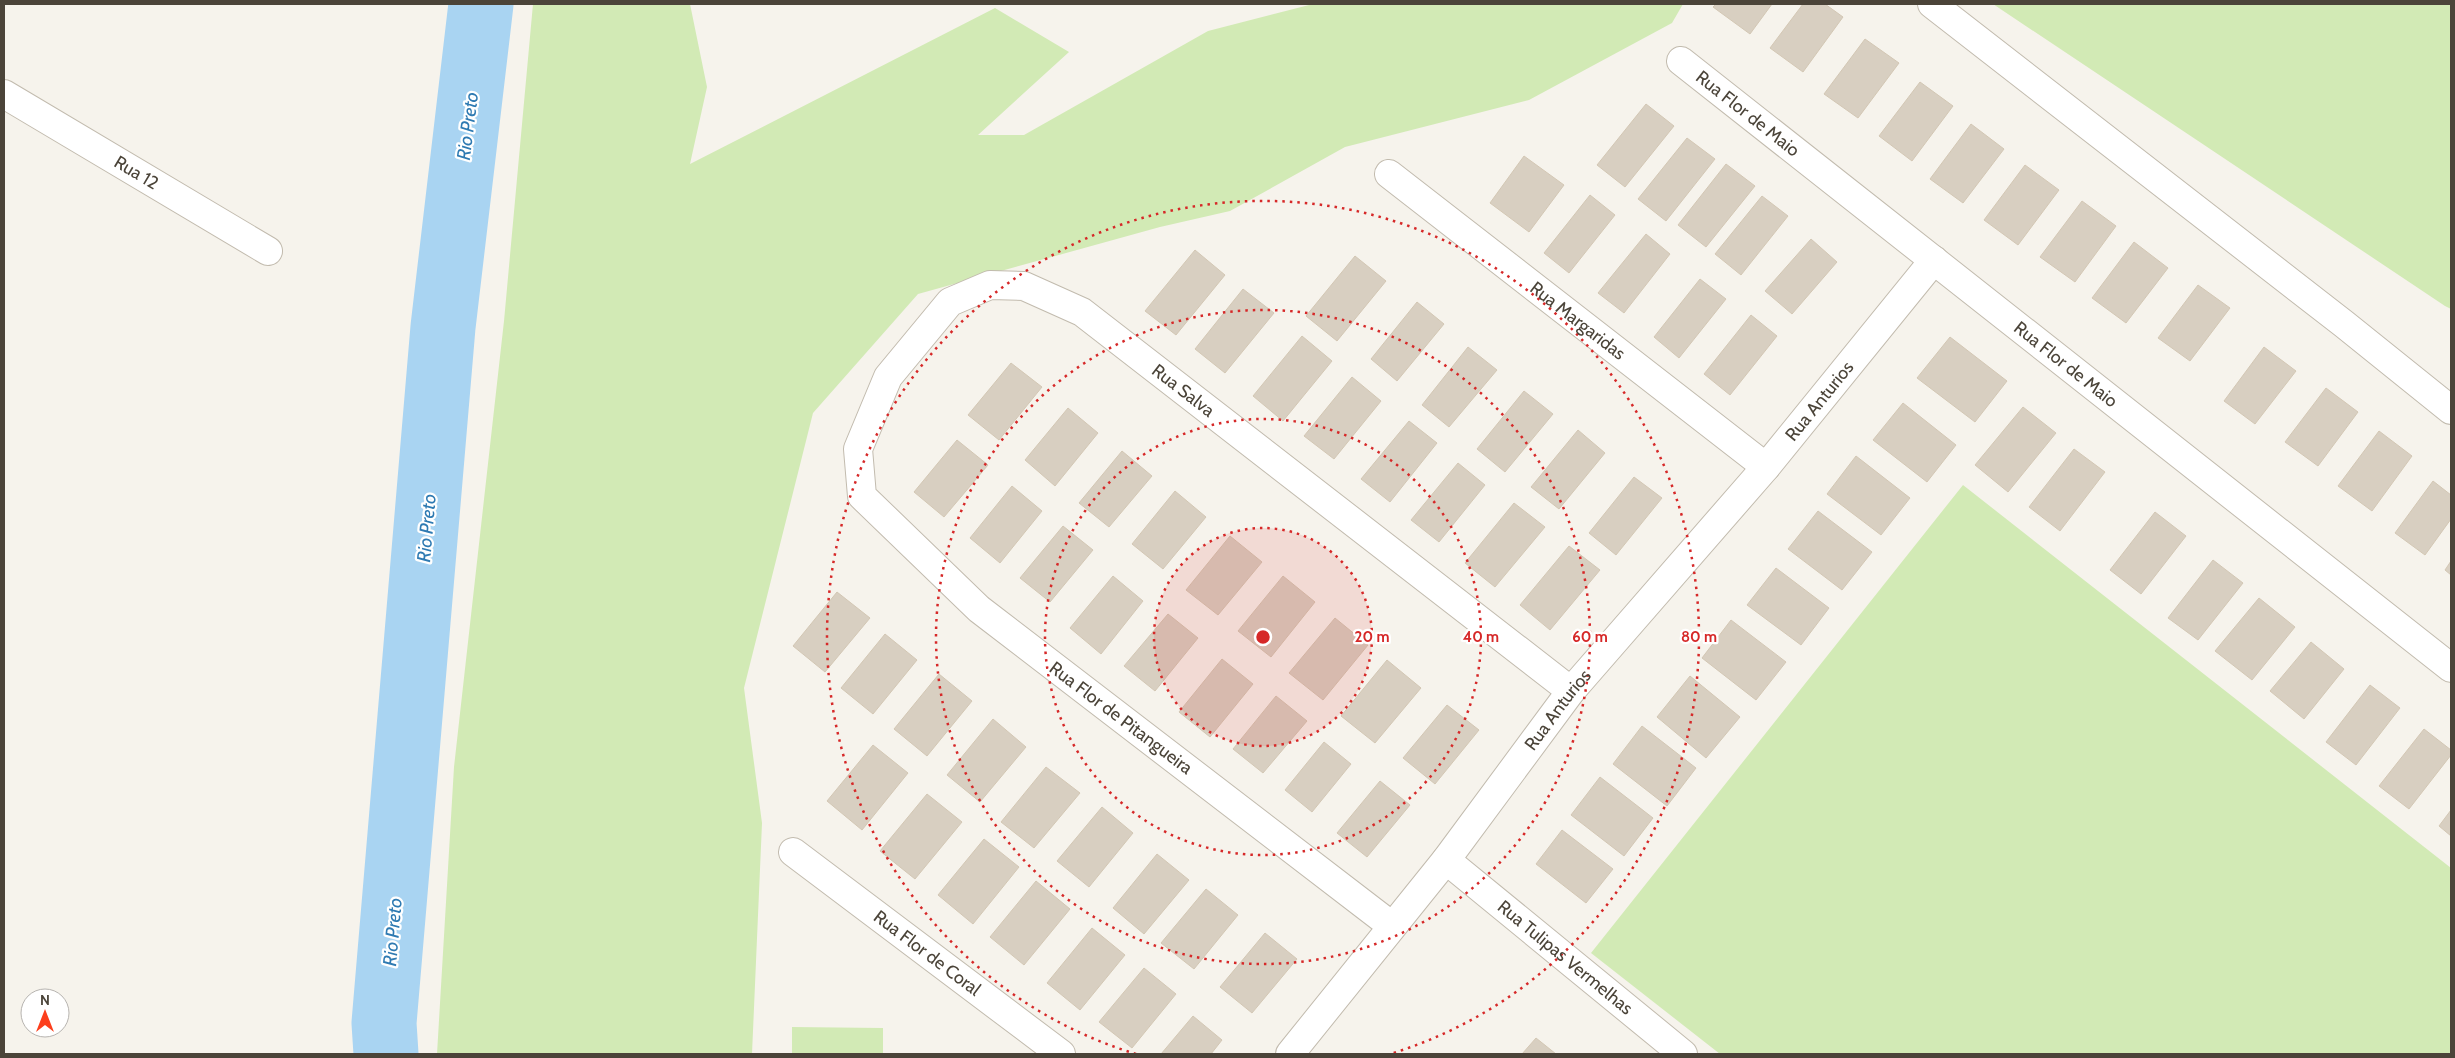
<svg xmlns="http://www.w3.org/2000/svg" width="2455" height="1058" viewBox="0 0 2455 1058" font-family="Cabin,sans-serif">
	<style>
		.green { fill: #d2eab5 }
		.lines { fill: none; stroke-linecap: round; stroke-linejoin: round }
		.river { stroke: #a9d4f2; stroke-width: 65 }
		.building { fill: #d8cfc1; stroke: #d3c7b4 }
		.minor-casing { stroke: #c2bbae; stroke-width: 30 }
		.minor { stroke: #fff; stroke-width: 28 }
		.ring { fill: none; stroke: #d62828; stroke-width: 2.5; stroke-dasharray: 2.5 5 }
		.labels { text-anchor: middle; stroke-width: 4.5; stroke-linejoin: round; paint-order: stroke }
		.street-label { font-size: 18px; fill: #4b4439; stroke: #fff }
		.water-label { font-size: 19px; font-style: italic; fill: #2e7ab2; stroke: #fff }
		.centre { fill: #d62828; stroke: #fff; stroke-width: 2.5 }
		.ring-label { font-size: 15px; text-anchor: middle; font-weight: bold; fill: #d62828; stroke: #fff; stroke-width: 4.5; stroke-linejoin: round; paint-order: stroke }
	</style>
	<rect width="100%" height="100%" fill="#f6f3ec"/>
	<path class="green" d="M 533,4 L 690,4 L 707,87 L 690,164 L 995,8 L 1069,52 L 978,135 L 1024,135 L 1208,31 L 1313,4 L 1683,4 L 1672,23 L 1529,100 L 1345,147 L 1230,211 L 1160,227 L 918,294 L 813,413 L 744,688 L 762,823 L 752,1054 L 437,1054 L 454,767 L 504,321 Z
		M 1993,4 L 2451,4 L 2451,309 L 2445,306 Z
		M 1963,485 L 2451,868 L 2451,1054 L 1720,1054 L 1591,953 Z
		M 792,1027 L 883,1028 L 883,1054 L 792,1054 Z"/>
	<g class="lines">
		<path class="river" d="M 386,1054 L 384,1023 L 443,327 L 481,4"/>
	</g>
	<path class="building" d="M 1716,4 L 1772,4 L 1750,34 L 1713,7 Z
		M 1803,4 L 1825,4 L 1843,17 L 1803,72 L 1770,48 Z
		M 1865,39 L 1899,63 L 1858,118 L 1824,94 Z
		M 1920,82 L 1953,106 L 1912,161 L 1879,136 Z
		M 1646,104 L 1674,126 L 1625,187 L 1597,165 Z
		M 1971,124 L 2004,149 L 1963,203 L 1930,179 Z
		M 1687,138 L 1715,159 L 1666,221 L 1638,199 Z
		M 1524,156 L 1564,185 L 1529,232 L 1490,203 Z
		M 1726,164 L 1755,186 L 1706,247 L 1678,225 Z
		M 2025,165 L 2059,190 L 2018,245 L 1984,220 Z
		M 1590,195 L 1615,215 L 1569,273 L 1544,253 Z
		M 1762,196 L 1788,216 L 1741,275 L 1715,254 Z
		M 2082,201 L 2116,226 L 2075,282 L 2040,257 Z
		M 1646,234 L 1670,254 L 1624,313 L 1598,293 Z
		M 1811,239 L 1837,262 L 1792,314 L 1765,291 Z
		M 2134,242 L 2168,268 L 2126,323 L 2092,298 Z
		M 1195,250 L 1225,275 L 1176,335 L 1145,311 Z
		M 1355,256 L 1386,281 L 1337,341 L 1306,316 Z
		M 1700,279 L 1726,299 L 1679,358 L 1654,337 Z
		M 2198,285 L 2230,308 L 2190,361 L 2158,338 Z
		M 1243,289 L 1274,313 L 1225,373 L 1195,349 Z
		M 1417,302 L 1444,324 L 1397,381 L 1371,359 Z
		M 1751,315 L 1777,336 L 1730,395 L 1704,374 Z
		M 1302,336 L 1332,361 L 1283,421 L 1253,396 Z
		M 1950,337 L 2007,381 L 1975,422 L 1917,378 Z
		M 1468,347 L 1497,370 L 1449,427 L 1422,405 Z
		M 2264,347 L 2296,371 L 2255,424 L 2224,401 Z
		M 1011,363 L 1042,387 L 999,440 L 968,415 Z
		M 1352,377 L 1381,401 L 1334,459 L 1304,436 Z
		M 2326,388 L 2358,412 L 2318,466 L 2285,442 Z
		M 1524,391 L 1553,414 L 1505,472 L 1477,449 Z
		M 1903,403 L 1956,445 L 1927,482 L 1873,440 Z
		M 2023,407 L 2056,433 L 2008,492 L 1975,465 Z
		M 1068,408 L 1098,433 L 1055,486 L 1025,460 Z
		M 1409,421 L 1437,443 L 1390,502 L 1361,479 Z
		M 1578,430 L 1605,453 L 1559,509 L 1531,487 Z
		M 2379,431 L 2412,456 L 2372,511 L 2338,486 Z
		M 957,440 L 988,465 L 944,517 L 914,492 Z
		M 2074,449 L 2105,472 L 2060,531 L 2029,507 Z
		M 1122,451 L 1152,476 L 1109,527 L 1079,503 Z
		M 1856,456 L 1910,498 L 1881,535 L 1827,494 Z
		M 1458,463 L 1485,485 L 1439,542 L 1411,520 Z
		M 1634,477 L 1662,498 L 1616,555 L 1589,533 Z
		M 2433,481 L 2451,495 L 2451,519 L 2425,555 L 2395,533 Z
		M 1012,486 L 1042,511 L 1000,563 L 970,538 Z
		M 1175,491 L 1206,517 L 1163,569 L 1132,544 Z
		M 1514,503 L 1545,527 L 1495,587 L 1465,563 Z
		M 1818,511 L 1872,552 L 1842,590 L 1788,549 Z
		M 2155,512 L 2186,536 L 2141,594 L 2110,570 Z
		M 1063,526 L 1093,550 L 1050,602 L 1020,578 Z
		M 1230,536 L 1262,562 L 1218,615 L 1186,590 Z
		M 1569,546 L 1600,570 L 1550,630 L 1520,605 Z
		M 2213,560 L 2243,583 L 2198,640 L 2168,618 Z
		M 2451,561 L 2451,575 L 2445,570 Z
		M 1776,568 L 1829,608 L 1801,645 L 1747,605 Z
		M 1113,576 L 1143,601 L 1101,654 L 1070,628 Z
		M 1283,576 L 1315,602 L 1271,657 L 1238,631 Z
		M 837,592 L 870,618 L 825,672 L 793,646 Z
		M 2259,598 L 2295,627 L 2252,680 L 2215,651 Z
		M 1168,614 L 1198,638 L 1155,691 L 1124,666 Z
		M 1335,618 L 1368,645 L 1323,700 L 1289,673 Z
		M 1731,620 L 1786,662 L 1756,700 L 1702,658 Z
		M 885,634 L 917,660 L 873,714 L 841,688 Z
		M 2311,642 L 2344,669 L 2304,719 L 2270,691 Z
		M 1222,659 L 1253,684 L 1210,737 L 1179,712 Z
		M 1387,660 L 1421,688 L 1375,743 L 1341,716 Z
		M 939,674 L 972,701 L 927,756 L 894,729 Z
		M 1690,676 L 1740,717 L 1706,758 L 1657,717 Z
		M 2370,685 L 2400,708 L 2356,765 L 2326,742 Z
		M 1276,696 L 1307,721 L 1263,773 L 1233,749 Z
		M 1447,705 L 1479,730 L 1435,784 L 1403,758 Z
		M 993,719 L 1026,747 L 980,802 L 947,775 Z
		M 1642,726 L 1696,768 L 1667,806 L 1613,764 Z
		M 2424,729 L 2451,750 L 2451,755 L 2409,809 L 2379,786 Z
		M 1324,742 L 1351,764 L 1312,812 L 1285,790 Z
		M 873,745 L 908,773 L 862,830 L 827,801 Z
		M 1046,767 L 1080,793 L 1034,848 L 1001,822 Z
		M 1600,777 L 1653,818 L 1624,856 L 1571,815 Z
		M 1380,781 L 1410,805 L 1367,857 L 1337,833 Z
		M 927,794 L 962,822 L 915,879 L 880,851 Z
		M 1102,807 L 1133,833 L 1089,887 L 1057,861 Z
		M 2451,810 L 2451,836 L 2439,826 Z
		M 1562,830 L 1613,869 L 1586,903 L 1536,864 Z
		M 984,839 L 1019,867 L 973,924 L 938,895 Z
		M 1157,854 L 1189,880 L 1144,934 L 1113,908 Z
		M 1036,881 L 1070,909 L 1024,965 L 990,937 Z
		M 1206,889 L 1238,915 L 1194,969 L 1161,943 Z
		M 1092,928 L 1125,955 L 1080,1010 L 1047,983 Z
		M 1265,933 L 1297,959 L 1252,1013 L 1220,987 Z
		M 1144,968 L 1176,994 L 1132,1048 L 1099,1022 Z
		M 1193,1016 L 1222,1040 L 1211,1054 L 1161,1054 Z
		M 1536,1038 L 1556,1054 L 1522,1054 Z"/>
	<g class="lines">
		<defs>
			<g id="minor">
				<path d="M 1932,4 L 2344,324 L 2451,410"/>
				<path id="s1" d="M 1681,61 L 2451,668"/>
				<path id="s2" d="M 4,94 L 268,251"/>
				<path id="s3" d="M 1389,174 L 1766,467"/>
				<path id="s4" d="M 793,852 L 1061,1054"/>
				<path id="s5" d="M 1446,860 L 1683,1054"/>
				<path id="s6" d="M 1392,926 L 979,609 L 862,496 L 858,449 L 888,377 L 950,302 L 990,285 L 1024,286 L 1082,312 L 1571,691"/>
				<path id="s7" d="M 1290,1054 L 1446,860 L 1571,691 L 1766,467 L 1934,260"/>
			</g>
		</defs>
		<use href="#minor" class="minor-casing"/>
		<use href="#minor" class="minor"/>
	</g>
	<circle cx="1263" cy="637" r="109" fill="#d62828" fill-opacity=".12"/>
	<g class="ring">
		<circle cx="1263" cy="637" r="109"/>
		<circle cx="1263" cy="637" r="218"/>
		<circle cx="1263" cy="637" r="327"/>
		<path d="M1136 1054A436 436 0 1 1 1390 1054"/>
	</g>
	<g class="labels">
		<g class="street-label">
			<text dy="6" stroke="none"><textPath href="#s1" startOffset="85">Rua Flor de Maio</textPath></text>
			<text dy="6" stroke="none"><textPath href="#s2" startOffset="154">Rua 12</textPath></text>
			<text dy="6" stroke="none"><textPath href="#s3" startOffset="239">Rua Margaridas</textPath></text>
			<text dy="6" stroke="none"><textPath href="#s1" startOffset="490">Rua Flor de Maio</textPath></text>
			<text dy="6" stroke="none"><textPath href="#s6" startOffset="1175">Rua Salva</textPath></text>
			<text dy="6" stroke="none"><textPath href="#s7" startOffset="841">Rua Anturios</textPath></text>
			<text dy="6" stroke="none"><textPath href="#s7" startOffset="436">Rua Anturios</textPath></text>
			<text transform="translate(1121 718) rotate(37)" y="6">Rua Flor de Pitangueira</text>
			<text dy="6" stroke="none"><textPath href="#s4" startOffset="168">Rua Flor de Coral</textPath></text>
			<text dy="6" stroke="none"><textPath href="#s5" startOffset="154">Rua Tulipas Vermelhas</textPath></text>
		</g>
		<g class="water-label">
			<text transform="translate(467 126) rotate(-83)" y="7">Rio Preto</text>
			<text transform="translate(426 528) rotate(-85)" y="7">Rio Preto</text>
			<text transform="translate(392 932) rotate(-85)" y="7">Rio Preto</text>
		</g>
	</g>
	<circle cx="1263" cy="637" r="8" class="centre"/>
	<g class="ring-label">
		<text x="1372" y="642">20 m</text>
		<text x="1481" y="642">40 m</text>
		<text x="1590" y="642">60 m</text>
		<text x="1699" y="642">80 m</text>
	</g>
	<rect width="2455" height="1058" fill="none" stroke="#4b4439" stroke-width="10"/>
	<g transform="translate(45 1013)"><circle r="24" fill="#ffffff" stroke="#b7b4b0"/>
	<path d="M0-4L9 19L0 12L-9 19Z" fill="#fc3f1d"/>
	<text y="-8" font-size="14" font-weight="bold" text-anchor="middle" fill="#4b4439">N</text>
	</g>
</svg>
